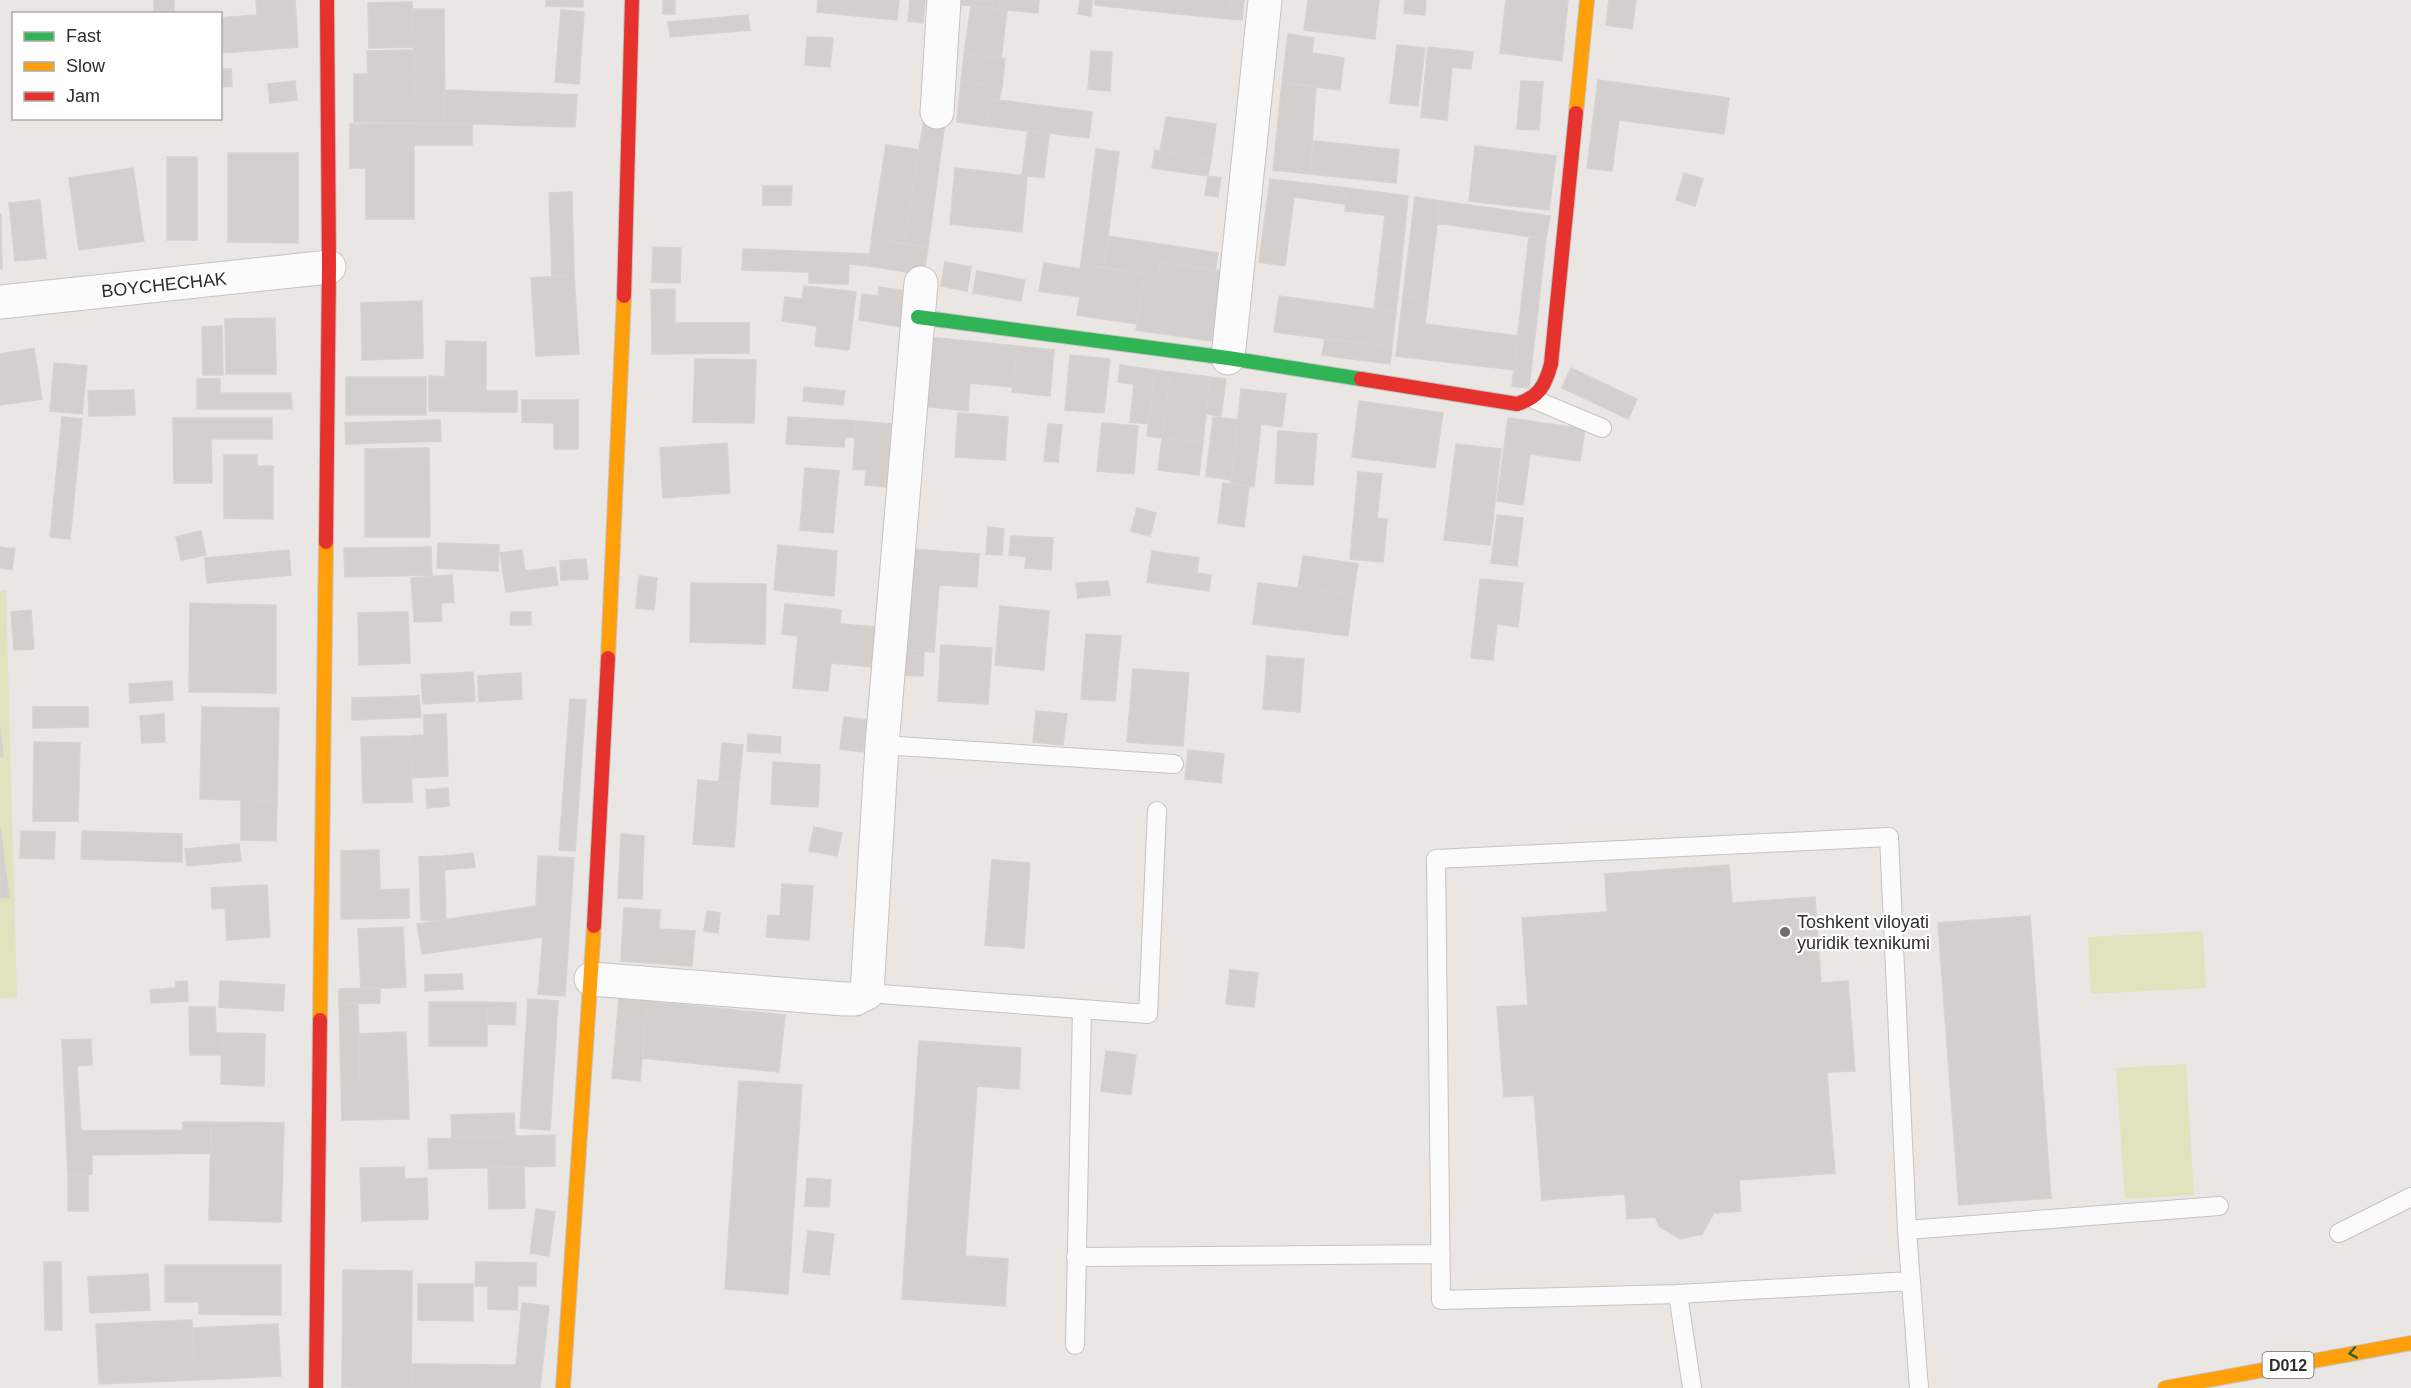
<svg xmlns="http://www.w3.org/2000/svg" width="2411" height="1388" viewBox="0 0 2411 1388" font-family="Arial,sans-serif">
	<style>
		.pitch { fill: #dfe4bf }
		.building { fill: #d2cfcd; stroke: #d5d2d0; stroke-width: 1.5 }
		.lines { fill: none; stroke-linecap: round; stroke-linejoin: round }
		.lane-casing { stroke: #c5c3c4; stroke-width: 20 }
		.street-casing { stroke: #c5c3c4; stroke-width: 35 }
		.fast-casing { stroke: #c5c3c4; stroke-width: 16 }
		.slow-casing { stroke: #c5c3c4; stroke-width: 16 }
		.jam-casing { stroke: #c5c3c4; stroke-width: 16 }
		.lane { stroke: #fcfbfb; stroke-width: 18 }
		.street { stroke: #fcfbfb; stroke-width: 33 }
		.fast { stroke: #30b455; stroke-width: 14 }
		.slow { stroke: #ff9f0a; stroke-width: 14 }
		.jam { stroke: #e5322d; stroke-width: 14 }
		.oneway { stroke: #2e633d }
		.poi-dot { fill: #6f6e6d; stroke: #fff; stroke-width: 2 }
		.labels { text-anchor: middle; stroke-width: 4.5; stroke-linejoin: round; paint-order: stroke }
		.shield { fill: #fff; stroke: #6c6c6c; stroke-width: 1.5 }
		.shield-label { font-size: 16px; font-weight: bold; fill: #2d2d2d }
		.street-label { font-size: 18px; fill: #2d2d2d; stroke: #fff }
		.poi-label { font-size: 18px; fill: #2d2d2d; stroke: #fff; text-anchor: start }
	</style>
	<rect width="100%" height="100%" fill="#eae6e4"/>
	<path class="pitch" d="M 6,590 L 17,997 L 0,999 L 0,591 Z
		M 2203,931 L 2206,988 L 2091,994 L 2088,937 Z
		M 2186,1064 L 2194,1195 L 2125,1199 L 2116,1068 Z"/>
	<path class="building" d="M 154,0 L 174,0 L 174,14 L 154,14 Z
		M 256,0 L 295,0 L 298,47 L 220,53 L 220,18 L 257,15 Z
		M 546,0 L 583,0 L 583,7 L 546,6 Z
		M 663,0 L 675,0 L 675,14 L 663,14 Z
		M 818,0 L 899,0 L 897,20 L 817,12 Z
		M 910,0 L 925,0 L 923,23 L 908,21 Z
		M 955,0 L 1000,0 L 999,9 L 955,4 Z
		M 1000,0 L 1039,0 L 1038,13 L 999,9 Z
		M 1080,0 L 1092,0 L 1091,16 L 1078,14 Z
		M 1095,0 L 1170,0 L 1169,13 L 1095,5 Z
		M 1170,0 L 1231,0 L 1229,19 L 1169,13 Z
		M 1231,0 L 1244,0 L 1242,20 L 1229,19 Z
		M 1308,0 L 1379,0 L 1375,39 L 1304,30 Z
		M 1405,0 L 1426,0 L 1425,15 L 1404,13 Z
		M 1506,0 L 1568,0 L 1562,61 L 1500,53 Z
		M 1609,0 L 1636,0 L 1632,29 L 1606,25 Z
		M 412,2 L 414,47 L 369,48 L 368,3 Z
		M 971,6 L 1007,10 L 1001,59 L 964,54 Z
		M 413,9 L 444,9 L 445,99 L 414,100 Z
		M 561,10 L 584,12 L 579,84 L 555,82 Z
		M 748,15 L 750,30 L 670,37 L 668,22 Z
		M 1288,34 L 1314,38 L 1312,53 L 1344,58 L 1340,90 L 1282,83 Z
		M 807,37 L 833,38 L 830,67 L 805,65 Z
		M 1397,45 L 1425,48 L 1418,106 L 1390,103 Z
		M 1428,47 L 1473,52 L 1471,69 L 1452,67 L 1447,120 L 1421,117 Z
		M 414,50 L 414,74 L 368,74 L 367,51 Z
		M 1091,51 L 1112,52 L 1110,91 L 1088,89 Z
		M 964,54 L 1005,59 L 1002,87 L 961,81 Z
		M 220,69 L 231,69 L 232,86 L 220,87 Z
		M 354,74 L 414,74 L 414,100 L 445,99 L 445,123 L 354,122 Z
		M 1598,80 L 1729,98 L 1724,134 L 1619,120 L 1612,171 L 1587,168 Z
		M 295,81 L 297,100 L 270,103 L 268,84 Z
		M 961,81 L 1002,87 L 999,100 L 990,99 L 987,126 L 957,122 Z
		M 1521,81 L 1543,82 L 1539,130 L 1517,129 Z
		M 1282,83 L 1316,86 L 1310,174 L 1273,170 Z
		M 446,90 L 577,95 L 575,127 L 445,123 Z
		M 990,99 L 1092,112 L 1089,138 L 987,126 Z
		M 1166,117 L 1216,124 L 1211,160 L 1160,151 Z
		M 924,119 L 945,122 L 928,247 L 904,244 Z
		M 350,124 L 472,124 L 472,145 L 414,145 L 414,168 L 350,168 Z
		M 1028,130 L 1049,134 L 1044,178 L 1022,175 Z
		M 1314,141 L 1399,150 L 1396,183 L 1310,174 Z
		M 886,145 L 919,150 L 904,244 L 872,238 L 871,241 Z
		M 1475,146 L 1556,156 L 1549,210 L 1469,201 Z
		M 1096,149 L 1119,152 L 1112,206 L 1089,203 Z
		M 1155,150 L 1211,160 L 1208,176 L 1152,168 Z
		M 228,153 L 298,153 L 298,243 L 228,242 Z
		M 167,157 L 197,157 L 197,240 L 167,240 Z
		M 133,168 L 144,241 L 79,250 L 69,178 Z
		M 366,168 L 414,168 L 414,219 L 366,219 Z
		M 955,168 L 1027,176 L 1022,232 L 950,224 Z
		M 1684,173 L 1703,179 L 1695,206 L 1676,200 Z
		M 1208,176 L 1221,178 L 1218,197 L 1205,195 Z
		M 1270,179 L 1347,188 L 1345,204 L 1294,197 L 1285,266 L 1259,262 Z
		M 763,186 L 792,186 L 791,205 L 763,205 Z
		M 1347,188 L 1408,196 L 1402,259 L 1380,257 L 1385,215 L 1345,211 Z
		M 572,192 L 574,275 L 552,276 L 549,193 Z
		M 1415,197 L 1440,201 L 1428,299 L 1403,296 Z
		M 40,200 L 46,258 L 15,261 L 9,203 Z
		M 1440,201 L 1550,216 L 1546,239 L 1437,223 Z
		M 1089,203 L 1112,206 L 1104,267 L 1091,266 L 1091,271 L 1080,270 Z
		M 0,214 L 1,214 L 2,269 L 0,269 Z
		M 1108,236 L 1218,253 L 1215,271 L 1160,262 L 1158,276 L 1104,267 Z
		M 1529,236 L 1546,239 L 1529,388 L 1512,386 Z
		M 872,238 L 928,247 L 924,275 L 868,266 Z
		M 653,247 L 681,248 L 680,283 L 652,282 Z
		M 743,249 L 869,254 L 868,266 L 849,264 L 848,284 L 809,283 L 809,272 L 742,270 Z
		M 1380,257 L 1402,259 L 1396,312 L 1374,309 Z
		M 945,262 L 971,267 L 967,291 L 941,286 Z
		M 1160,262 L 1221,271 L 1212,341 L 1136,330 L 1144,274 L 1158,276 Z
		M 1044,263 L 1091,271 L 1091,266 L 1144,274 L 1137,324 L 1077,315 L 1080,297 L 1039,291 Z
		M 977,271 L 1025,280 L 1021,301 L 973,293 Z
		M 574,275 L 579,354 L 536,356 L 531,278 Z
		M 804,286 L 856,292 L 849,350 L 815,346 L 817,326 L 782,321 L 785,297 L 802,299 Z
		M 879,287 L 906,291 L 901,327 L 859,320 L 862,294 L 878,296 Z
		M 675,289 L 675,323 L 749,323 L 749,353 L 652,354 L 651,290 Z
		M 1279,296 L 1396,312 L 1392,347 L 1274,332 Z
		M 1403,296 L 1428,299 L 1425,324 L 1518,336 L 1514,370 L 1396,356 Z
		M 422,301 L 423,358 L 362,360 L 361,303 Z
		M 275,318 L 276,374 L 226,374 L 225,319 Z
		M 222,326 L 223,375 L 203,375 L 202,327 Z
		M 928,337 L 1017,346 L 1013,387 L 970,383 L 968,411 L 921,406 Z
		M 1325,338 L 1392,347 L 1390,364 L 1322,355 Z
		M 446,341 L 486,342 L 486,391 L 517,391 L 517,412 L 429,411 L 429,376 L 445,377 Z
		M 1017,346 L 1054,350 L 1050,396 L 1012,392 Z
		M 34,348 L 42,399 L 0,405 L 0,354 Z
		M 1070,355 L 1110,359 L 1104,413 L 1065,410 Z
		M 695,359 L 756,360 L 754,423 L 693,422 Z
		M 54,363 L 87,366 L 82,414 L 50,411 Z
		M 1120,365 L 1155,370 L 1149,424 L 1130,422 L 1134,384 L 1118,382 Z
		M 1571,368 L 1637,399 L 1628,419 L 1562,388 Z
		M 1155,370 L 1170,372 L 1162,438 L 1147,436 Z
		M 1170,372 L 1210,377 L 1203,442 L 1162,438 Z
		M 346,377 L 426,377 L 426,415 L 346,415 Z
		M 1210,377 L 1226,379 L 1221,416 L 1206,414 Z
		M 197,379 L 220,379 L 220,393 L 291,393 L 292,409 L 197,409 Z
		M 804,387 L 845,391 L 843,405 L 803,401 Z
		M 1241,389 L 1286,394 L 1282,427 L 1261,424 L 1254,487 L 1231,484 Z
		M 134,390 L 135,415 L 89,416 L 88,391 Z
		M 522,400 L 578,400 L 578,449 L 554,449 L 554,423 L 522,422 Z
		M 1359,401 L 1443,413 L 1435,468 L 1352,457 Z
		M 958,413 L 1008,417 L 1005,460 L 955,457 Z
		M 62,417 L 82,419 L 70,539 L 50,537 Z
		M 788,417 L 856,421 L 855,438 L 845,437 L 844,447 L 786,444 Z
		M 1213,417 L 1238,420 L 1231,480 L 1206,476 Z
		M 173,418 L 272,418 L 272,439 L 211,439 L 212,483 L 174,483 Z
		M 1508,418 L 1585,429 L 1580,461 L 1530,454 L 1523,505 L 1497,501 Z
		M 440,420 L 441,441 L 346,444 L 345,423 Z
		M 856,421 L 891,424 L 887,487 L 865,485 L 866,470 L 853,469 Z
		M 1102,423 L 1138,426 L 1134,474 L 1097,471 Z
		M 1048,424 L 1062,425 L 1058,462 L 1044,461 Z
		M 1278,431 L 1317,434 L 1313,485 L 1275,483 Z
		M 1162,438 L 1203,442 L 1199,475 L 1158,470 Z
		M 727,443 L 730,493 L 663,498 L 660,448 Z
		M 1456,444 L 1501,449 L 1490,545 L 1444,540 Z
		M 429,448 L 430,537 L 365,537 L 365,449 Z
		M 224,455 L 257,455 L 257,466 L 273,466 L 273,519 L 224,518 Z
		M 805,468 L 839,471 L 833,533 L 800,530 Z
		M 1358,472 L 1382,474 L 1377,518 L 1387,519 L 1383,562 L 1350,559 Z
		M 1223,483 L 1249,486 L 1244,527 L 1218,523 Z
		M 1137,508 L 1156,513 L 1150,536 L 1131,531 Z
		M 1497,515 L 1523,518 L 1517,566 L 1491,563 Z
		M 988,527 L 1004,529 L 1002,555 L 986,554 Z
		M 201,531 L 206,555 L 181,560 L 176,537 Z
		M 1011,536 L 1053,538 L 1051,570 L 1025,568 L 1026,557 L 1009,555 Z
		M 438,543 L 499,545 L 498,571 L 437,568 Z
		M 778,545 L 837,551 L 834,596 L 774,590 Z
		M 0,547 L 15,549 L 12,570 L 0,568 Z
		M 431,547 L 432,575 L 345,577 L 344,548 Z
		M 912,549 L 979,554 L 977,587 L 939,585 L 934,652 L 905,650 Z
		M 289,550 L 291,575 L 207,583 L 205,558 Z
		M 522,550 L 525,571 L 555,567 L 558,585 L 506,592 L 500,553 Z
		M 1152,551 L 1199,558 L 1197,573 L 1211,575 L 1209,591 L 1147,582 Z
		M 1303,556 L 1358,564 L 1353,595 L 1298,588 Z
		M 586,559 L 588,579 L 561,580 L 560,561 Z
		M 452,575 L 454,602 L 441,603 L 442,621 L 414,622 L 411,578 Z
		M 639,576 L 657,578 L 654,610 L 636,608 Z
		M 1480,579 L 1523,583 L 1518,627 L 1497,624 L 1493,660 L 1471,658 Z
		M 1108,581 L 1110,595 L 1078,598 L 1076,583 Z
		M 691,583 L 766,584 L 765,644 L 690,642 Z
		M 1258,583 L 1353,595 L 1348,636 L 1253,624 Z
		M 190,603 L 211,604 L 210,692 L 189,692 Z
		M 211,604 L 276,605 L 276,693 L 210,692 Z
		M 785,604 L 841,610 L 840,624 L 877,627 L 873,667 L 831,663 L 828,691 L 793,688 L 798,636 L 782,634 Z
		M 1000,606 L 1049,611 L 1044,670 L 995,665 Z
		M 31,610 L 34,649 L 14,650 L 11,612 Z
		M 408,612 L 410,663 L 359,665 L 358,613 Z
		M 511,612 L 531,612 L 531,625 L 510,625 Z
		M 1086,634 L 1121,636 L 1115,701 L 1081,699 Z
		M 941,645 L 992,648 L 988,704 L 938,701 Z
		M 905,650 L 924,651 L 923,676 L 904,675 Z
		M 1267,656 L 1304,659 L 1300,712 L 1263,709 Z
		M 1133,669 L 1189,673 L 1183,746 L 1127,742 Z
		M 473,672 L 475,701 L 423,704 L 421,675 Z
		M 521,673 L 522,699 L 479,702 L 478,676 Z
		M 172,681 L 173,700 L 130,703 L 129,684 Z
		M 419,696 L 421,717 L 352,720 L 352,698 Z
		M 570,699 L 586,700 L 575,851 L 559,850 Z
		M 33,707 L 88,707 L 88,727 L 33,728 Z
		M 202,707 L 279,708 L 277,801 L 200,799 Z
		M 1036,711 L 1067,714 L 1063,745 L 1033,742 Z
		M 164,714 L 165,742 L 142,743 L 140,716 Z
		M 446,714 L 448,776 L 411,778 L 410,736 L 424,735 L 424,715 Z
		M 844,717 L 867,720 L 863,752 L 840,749 Z
		M 0,726 L 3,756 L 0,756 Z
		M 748,734 L 781,737 L 780,753 L 747,751 Z
		M 410,736 L 412,802 L 363,803 L 361,737 Z
		M 34,742 L 80,743 L 78,821 L 33,821 Z
		M 722,743 L 743,745 L 739,784 L 719,782 Z
		M 1188,750 L 1224,754 L 1221,783 L 1185,779 Z
		M 773,762 L 820,765 L 818,807 L 771,804 Z
		M 698,780 L 739,784 L 734,847 L 693,844 Z
		M 448,788 L 449,806 L 427,808 L 426,790 Z
		M 241,800 L 277,801 L 276,841 L 241,840 Z
		M 0,826 L 9,897 L 0,898 Z
		M 814,827 L 842,833 L 837,856 L 809,851 Z
		M 21,831 L 55,832 L 54,859 L 20,858 Z
		M 82,831 L 182,834 L 182,862 L 81,859 Z
		M 621,834 L 644,836 L 642,899 L 618,898 Z
		M 239,844 L 241,861 L 187,866 L 185,849 Z
		M 379,850 L 380,890 L 409,889 L 409,918 L 341,919 L 341,851 Z
		M 473,853 L 475,867 L 444,870 L 444,856 Z
		M 444,856 L 446,920 L 421,920 L 419,857 Z
		M 538,856 L 574,858 L 565,996 L 538,994 L 543,937 L 422,954 L 417,924 L 536,906 Z
		M 992,860 L 1030,863 L 1024,948 L 985,945 Z
		M 1729,865 L 1732,903 L 1815,897 L 1821,983 L 1848,981 L 1855,1071 L 1827,1072 L 1835,1173 L 1739,1180 L 1741,1211 L 1714,1213 L 1702,1234 L 1680,1239 L 1660,1227 L 1655,1217 L 1627,1219 L 1625,1194 L 1542,1200 L 1534,1095 L 1504,1097 L 1497,1007 L 1528,1005 L 1522,918 L 1607,912 L 1605,874 Z
		M 782,884 L 813,886 L 809,940 L 766,937 L 768,915 L 780,916 Z
		M 267,885 L 270,937 L 227,940 L 225,908 L 212,909 L 211,888 Z
		M 624,908 L 660,910 L 659,929 L 695,931 L 692,966 L 621,961 Z
		M 707,911 L 720,913 L 718,933 L 704,931 Z
		M 2030,916 L 2051,1198 L 1959,1205 L 1938,923 Z
		M 403,927 L 406,987 L 361,989 L 358,929 Z
		M 1230,970 L 1258,973 L 1254,1007 L 1226,1004 Z
		M 462,974 L 463,989 L 425,991 L 425,975 Z
		M 187,981 L 188,1001 L 151,1003 L 150,990 L 176,988 L 176,982 Z
		M 220,981 L 285,985 L 283,1011 L 219,1007 Z
		M 380,988 L 380,1003 L 339,1004 L 339,989 Z
		M 619,998 L 647,1001 L 640,1081 L 612,1078 Z
		M 528,999 L 558,1001 L 550,1130 L 520,1128 Z
		M 647,1001 L 785,1015 L 779,1072 L 643,1058 Z
		M 429,1002 L 487,1002 L 487,1046 L 429,1046 Z
		M 487,1002 L 516,1003 L 515,1025 L 487,1024 Z
		M 339,1004 L 358,1004 L 360,1086 L 408,1085 L 409,1119 L 342,1120 Z
		M 189,1007 L 215,1007 L 216,1033 L 222,1033 L 222,1055 L 190,1055 Z
		M 406,1032 L 408,1085 L 360,1086 L 359,1034 Z
		M 222,1033 L 265,1034 L 264,1086 L 221,1084 Z
		M 91,1039 L 92,1065 L 77,1066 L 81,1131 L 66,1131 L 62,1040 Z
		M 919,1041 L 1021,1048 L 1019,1089 L 977,1086 L 965,1256 L 1008,1259 L 1005,1306 L 902,1299 Z
		M 1106,1051 L 1136,1055 L 1131,1095 L 1101,1091 Z
		M 739,1081 L 802,1085 L 788,1294 L 725,1289 Z
		M 514,1113 L 515,1136 L 452,1138 L 451,1115 Z
		M 183,1122 L 211,1122 L 212,1153 L 92,1155 L 92,1174 L 68,1175 L 66,1131 L 183,1130 Z
		M 211,1122 L 284,1123 L 281,1222 L 209,1220 Z
		M 555,1135 L 555,1166 L 429,1169 L 428,1139 Z
		M 404,1167 L 405,1179 L 427,1178 L 428,1219 L 362,1221 L 360,1168 Z
		M 524,1167 L 525,1208 L 489,1209 L 488,1168 Z
		M 68,1175 L 88,1175 L 88,1211 L 68,1211 Z
		M 807,1178 L 831,1180 L 829,1207 L 805,1206 Z
		M 536,1209 L 555,1212 L 549,1256 L 530,1253 Z
		M 808,1231 L 834,1234 L 829,1275 L 803,1272 Z
		M 44,1262 L 61,1262 L 62,1330 L 45,1330 Z
		M 476,1262 L 536,1263 L 536,1286 L 518,1286 L 517,1310 L 488,1309 L 488,1286 L 475,1286 Z
		M 165,1265 L 281,1265 L 281,1315 L 199,1314 L 199,1302 L 165,1302 Z
		M 343,1270 L 412,1271 L 411,1388 L 342,1387 Z
		M 148,1274 L 150,1310 L 90,1313 L 88,1277 Z
		M 418,1284 L 473,1284 L 473,1321 L 418,1320 Z
		M 522,1303 L 549,1306 L 540,1388 L 411,1388 L 411,1364 L 516,1365 Z
		M 192,1320 L 195,1380 L 99,1384 L 96,1324 Z
		M 278,1324 L 281,1376 L 195,1380 L 192,1328 Z"/>
	<g class="lines">
		<defs>
			<path id="lane" d="M 1533,399 L 1602,428
				M 882,745 L 1174,764
				M 867,993 L 1148,1014 L 1157,811
				M 1907,1230 L 2219,1206
				M 2339,1233 L 2411,1197
				M 1076,1257 L 1441,1254
				M 1911,1281 L 1678,1294 L 1441,1300 L 1436,859 L 1889,837 L 1907,1230 L 1919,1388
				M 1678,1294 L 1692,1388
				M 1075,1345 L 1082,1010"/>
			<path id="street" d="M 937,112 L 944,0
				M 0,302 L 329,267
				M 1228,358 L 1265,0
				M 591,979 L 844,999 L 855,999 L 867,993 L 882,745 L 921,283"/>
			<path id="fast" d="M 918,317 L 1228,358 L 1361,379"/>
			<path id="slow" d="M 1576,113 L 1587,0
				M 608,658 L 624,296
				M 320,1020 L 326,542
				M 563,1388 L 594,926
				M 2165,1388 L 2411,1343"/>
			<path id="jam" d="M 624,296 L 632,0
				M 1361,379 L 1517,404 C 1539,397 1545,386 1551,364 L 1576,113
				M 326,542 L 329,267 L 327,0
				M 594,926 L 608,658
				M 316,1388 L 320,1020"/>
		</defs>
		<use href="#lane" class="lane-casing"/>
		<use href="#street" class="street-casing"/>
		<use href="#fast" class="fast-casing"/>
		<use href="#slow" class="slow-casing"/>
		<use href="#jam" class="jam-casing"/>
		<use href="#lane" class="lane"/>
		<use href="#street" class="street"/>
		<use href="#fast" class="fast"/>
		<use href="#slow" class="slow"/>
		<use href="#jam" class="jam"/>
	</g>
	<defs><path id="oneway-chevron" d="M-2-3.5L2.5 0L-2 3.5" fill="none" stroke-width="1.6" stroke-linecap="round" stroke-linejoin="round" transform="scale(1.5)"/></defs>
	<use class="oneway" href="#oneway-chevron" transform="translate(2353 1353) rotate(170)"/>
	<circle class="poi-dot" cx="1785" cy="932" r="6"/>
	<g class="labels">
		<rect class="shield" x="2262.5" y="1352" width="51" height="26" rx="4.5"/>
		<g class="shield-label">
			<text x="2288" y="1371">D012</text>
		</g>
		<g class="street-label">
			<text transform="translate(164 285) rotate(-6)" y="6">BOYCHECHAK</text>
		</g>
		<g class="poi-label">
			<text x="1797" y="928">Toshkent viloyati<tspan x="1797" dy="21">yuridik texnikumi</tspan></text>
		</g>
	</g>
	<rect x="12" y="12" width="210" height="108" fill="#ffffff" stroke="#ababab" stroke-width="1.5"/>
	<rect x="24" y="32" width="30" height="9" fill="#30b455" stroke="#ababab" stroke-width="1.5"/>
	<text x="66" y="42" font-size="18" fill="#2d2d2d">Fast</text>
	<rect x="24" y="62" width="30" height="9" fill="#ff9f0a" stroke="#ababab" stroke-width="1.5"/>
	<text x="66" y="72" font-size="18" fill="#2d2d2d">Slow</text>
	<rect x="24" y="92" width="30" height="9" fill="#e5322d" stroke="#ababab" stroke-width="1.5"/>
	<text x="66" y="102" font-size="18" fill="#2d2d2d">Jam</text>
</svg>
